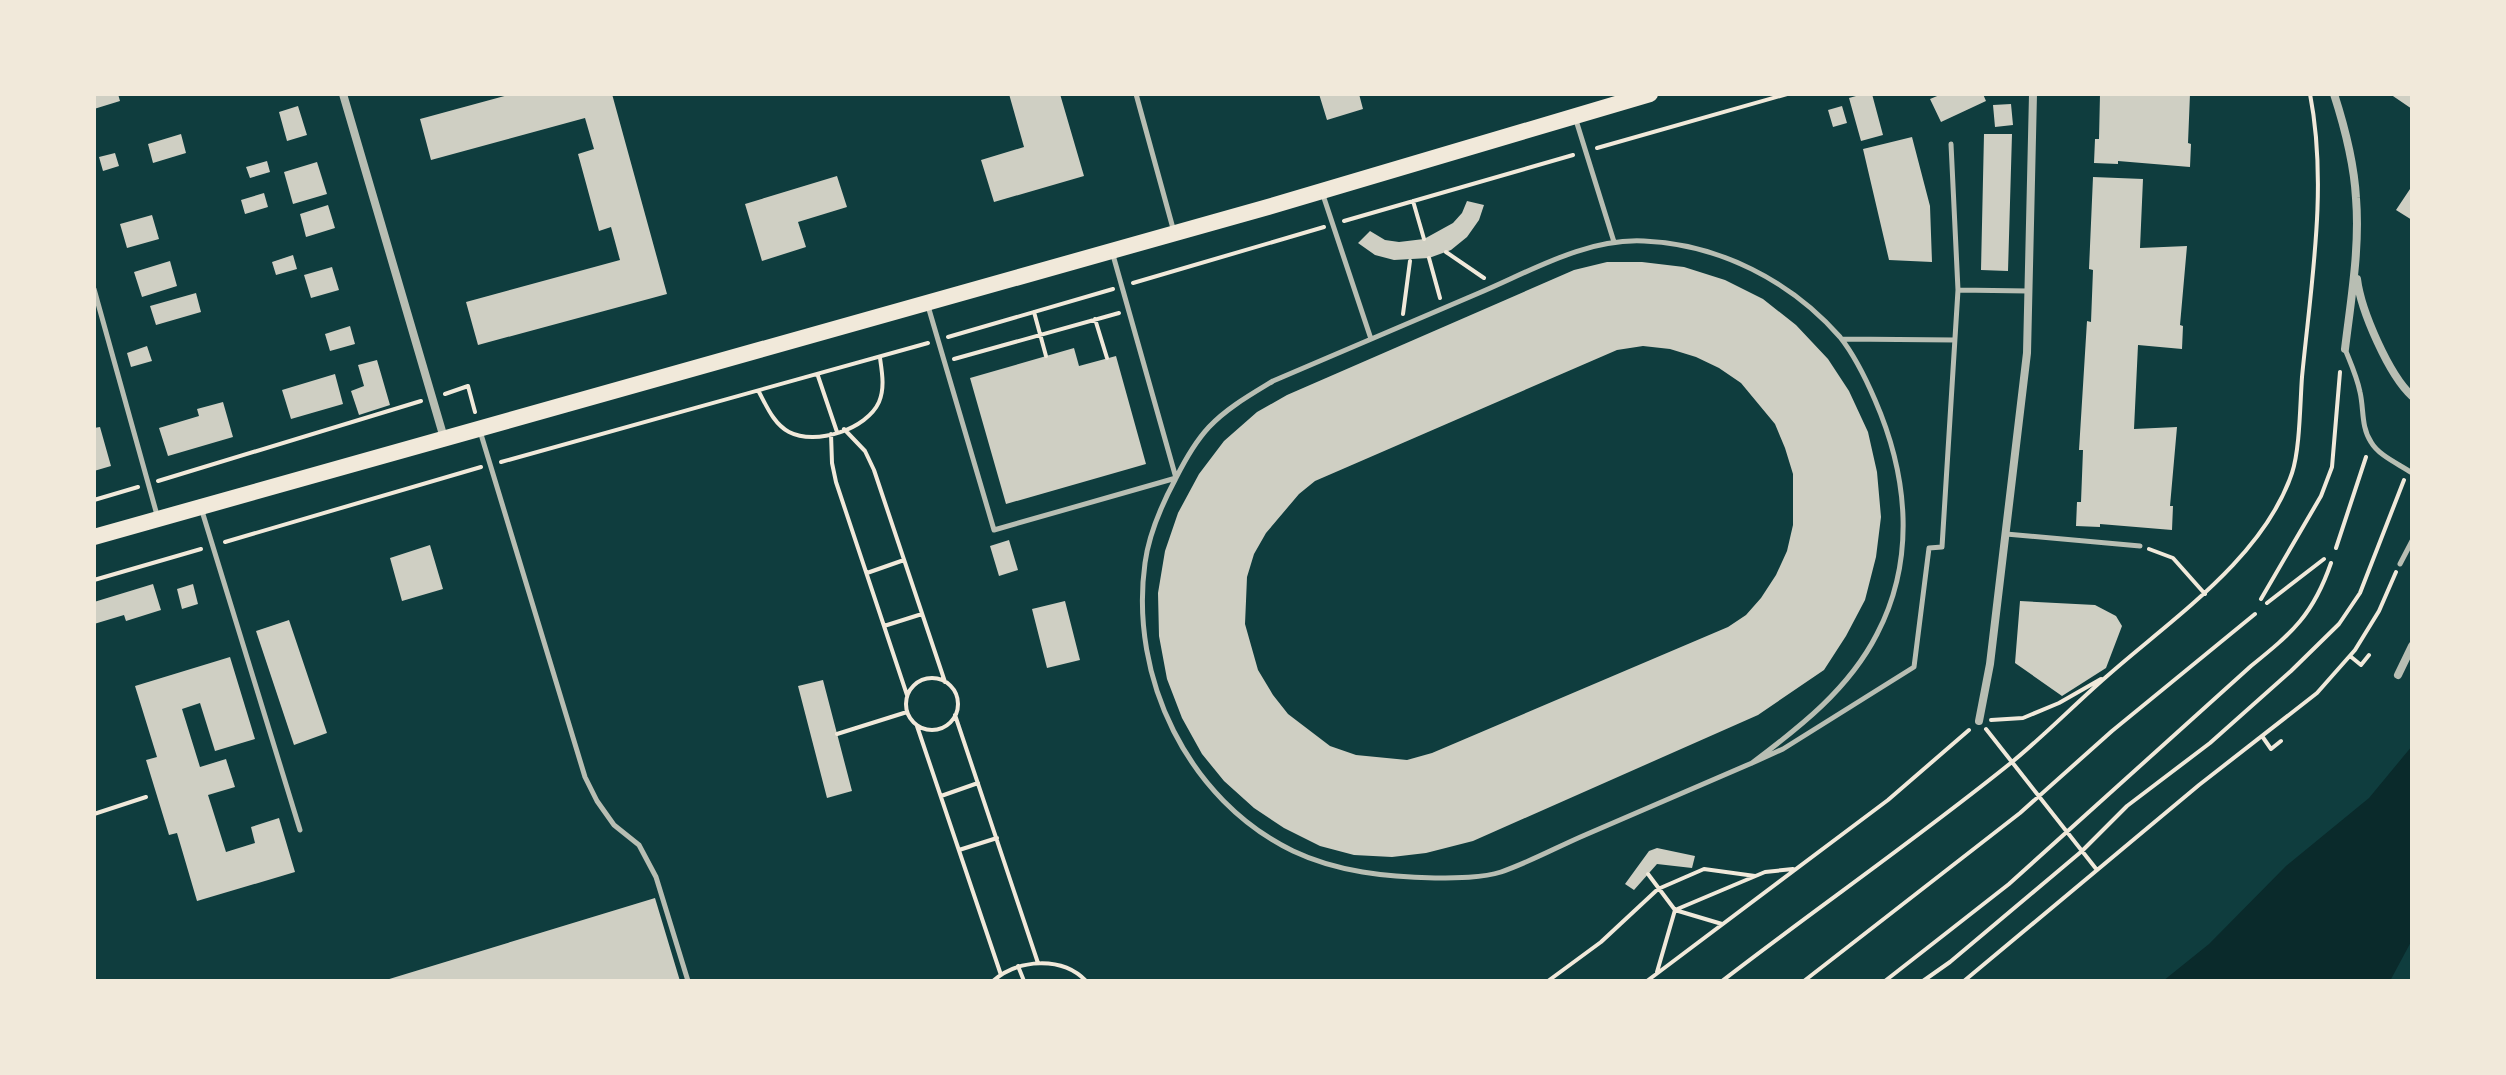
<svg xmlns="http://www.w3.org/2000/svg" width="2506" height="1075" viewBox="0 0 2506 1075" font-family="'IBM Plex Sans',sans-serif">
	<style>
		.water { fill: #0a2a2b }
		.building { fill: #cfcfc3; fill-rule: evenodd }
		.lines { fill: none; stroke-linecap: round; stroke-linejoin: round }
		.path { stroke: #f1e9da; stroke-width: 4 }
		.service { stroke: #b8beb3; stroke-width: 5 }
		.minor { stroke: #b8beb3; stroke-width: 8 }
		.primary { stroke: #f1e9da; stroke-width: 16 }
	</style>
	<rect width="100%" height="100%" fill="#0f3d3e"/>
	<path class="water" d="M 2412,746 L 2412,940 L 2390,981 L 2163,981 L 2209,944 L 2286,866 L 2369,798 Z"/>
	<path class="building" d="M 94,94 L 118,94 L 120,101 L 94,109 Z
		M 512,94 L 612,94 L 667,294 L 478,345 L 466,302 L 620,260 L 611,227 L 599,231 L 578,154 L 594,149 L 585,118 L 431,160 L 420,119 Z
		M 1009,94 L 1060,94 L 1084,176 L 994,202 L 981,160 L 1024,147 Z
		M 1319,94 L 1359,94 L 1363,109 L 1327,120 Z
		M 1863,94 L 1872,94 L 1883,135 L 1861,141 L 1849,98 Z
		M 1942,94 L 1983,94 L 1986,101 L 1941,122 L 1930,99 Z
		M 2100,94 L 2190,94 L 2188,143 L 2191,144 L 2190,167 L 2118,161 L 2118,164 L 2094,163 L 2095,139 L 2099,139 Z
		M 2390,94 L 2412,94 L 2412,109 Z
		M 2011,104 L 2013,125 L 1995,127 L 1993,105 Z
		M 298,106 L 307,135 L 287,141 L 279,112 Z
		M 1842,106 L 1847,123 L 1833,127 L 1828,110 Z
		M 181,134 L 186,153 L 153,163 L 148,144 Z
		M 1984,134 L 2012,134 L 2008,271 L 1981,270 Z
		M 1912,137 L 1930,206 L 1932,262 L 1889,260 L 1863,149 Z
		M 115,153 L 119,166 L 103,171 L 99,157 Z
		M 267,161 L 270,172 L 250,178 L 246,167 Z
		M 317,162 L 327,194 L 293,204 L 284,172 Z
		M 837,176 L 847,207 L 798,222 L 806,247 L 762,261 L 745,204 Z
		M 2093,177 L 2143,179 L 2140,248 L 2187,246 L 2180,325 L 2183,326 L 2182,349 L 2138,345 L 2134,429 L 2177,427 L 2170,506 L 2173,506 L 2172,530 L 2100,524 L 2100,527 L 2076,526 L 2077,502 L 2081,502 L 2083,450 L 2079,450 L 2087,321 L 2091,322 L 2093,270 L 2089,269 Z
		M 2412,186 L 2412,220 L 2396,210 Z
		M 264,193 L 268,207 L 245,214 L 241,200 Z
		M 1467,201 L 1484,205 L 1479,220 L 1467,237 L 1451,250 L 1429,258 L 1394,260 L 1375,255 L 1358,243 L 1370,231 L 1385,240 L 1399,242 L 1424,239 L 1453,223 L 1462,213 Z
		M 328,205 L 335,228 L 306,237 L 300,214 Z
		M 152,215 L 159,239 L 127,248 L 120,224 Z
		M 293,255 L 297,269 L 276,275 L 272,262 Z
		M 170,261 L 177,286 L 142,297 L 134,272 Z
		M 1607,262 L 1642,262 L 1684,267 L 1725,280 L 1763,299 L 1796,325 L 1828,359 L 1849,391 L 1868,432 L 1877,472 L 1881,517 L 1876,557 L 1865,600 L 1846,636 L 1824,670 L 1758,715 L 1473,841 L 1426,853 L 1392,857 L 1354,855 L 1320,846 L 1284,828 L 1254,808 L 1224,781 L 1202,754 L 1182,718 L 1167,679 L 1159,636 L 1158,593 L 1165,551 L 1178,513 L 1199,474 L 1224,441 L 1257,412 L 1287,395 L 1574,270 ZM 1643,346 L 1670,349 L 1696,357 L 1719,368 L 1741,383 L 1775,424 L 1785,448 L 1793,474 L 1793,525 L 1787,551 L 1776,575 L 1761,598 L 1746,615 L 1728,627 L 1432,753 L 1407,760 L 1356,755 L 1330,746 L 1288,714 L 1273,695 L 1258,670 L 1245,624 L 1246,601 L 1247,577 L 1254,554 L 1266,533 L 1299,494 L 1315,481 L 1617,350 Z
		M 332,267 L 339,290 L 311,298 L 304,275 Z
		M 196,293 L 201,312 L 156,325 L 150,306 Z
		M 350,326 L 355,344 L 330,351 L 325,334 Z
		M 147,346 L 152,361 L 131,367 L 127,353 Z
		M 1074,348 L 1079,366 L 1116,356 L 1146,464 L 1006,504 L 970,378 Z
		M 377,360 L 390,405 L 359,415 L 351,391 L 364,386 L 358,365 Z
		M 335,374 L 343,404 L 291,419 L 282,390 Z
		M 223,402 L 233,437 L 168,456 L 159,428 L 199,416 L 197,409 Z
		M 100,427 L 111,466 L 94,471 L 94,428 Z
		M 1009,540 L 1018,570 L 999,576 L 990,546 Z
		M 430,545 L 443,589 L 402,601 L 390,558 Z
		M 153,584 L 161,610 L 126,621 L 124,615 L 94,624 L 94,602 Z
		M 193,584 L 198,604 L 182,609 L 177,589 Z
		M 1065,601 L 1080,660 L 1047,668 L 1032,609 Z
		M 2020,601 L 2095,605 L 2116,616 L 2122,626 L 2106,668 L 2062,696 L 2015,663 Z
		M 289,620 L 327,733 L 294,745 L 256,631 Z
		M 230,657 L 255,739 L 215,751 L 200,703 L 182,709 L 200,767 L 226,759 L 235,787 L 208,795 L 226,852 L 255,843 L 251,827 L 279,818 L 295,872 L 197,901 L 177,833 L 169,835 L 146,760 L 157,757 L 135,686 Z
		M 823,680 L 852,791 L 827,798 L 798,686 Z
		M 1657,848 L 1695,856 L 1692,868 L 1657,864 L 1634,890 L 1625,884 L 1649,851 Z
		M 655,898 L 680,981 L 386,981 L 386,980 Z"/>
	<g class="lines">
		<path class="path" d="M 1597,148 L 1787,94
			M 1413,201 L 1424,239
			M 1344,221 L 1573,155
			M 1446,252 L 1484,278
			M 1429,258 L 1440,298
			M 1133,283 L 1324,227
			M 1034,312 L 1046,356
			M 1403,314 L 1410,261
			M 1095,319 L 1107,358
			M 948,337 L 1113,289
			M 954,359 L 1119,313
			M 818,376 L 837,432
			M 759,392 C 767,407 774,424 789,432 C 816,446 867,429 879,402 C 885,388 882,372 880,358
			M 445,394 L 468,386 L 475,412
			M 844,429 L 865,451 L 874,470 L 945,682
			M 831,434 L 832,463 L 836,482 L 907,695
			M 501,462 L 928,343
			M 158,481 L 421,401
			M 94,500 L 138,487
			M 225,542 L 481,467
			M 2336,548 L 2366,457
			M 2149,549 L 2173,558 L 2205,594
			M 867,573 L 904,560
			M 94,580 L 201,549
			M 2261,599 L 2321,496 L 2332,467 L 2340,372
			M 2267,603 L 2324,559
			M 884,626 L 922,614
			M 2350,656 L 2361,665 L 2369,655
			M906 704a26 26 0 1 1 52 0a26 26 0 1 1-52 0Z
			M 955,715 L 1038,963
			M 1991,720 L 2023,718 L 2059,703 L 2101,679
			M 917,726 L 1001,975
			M 1986,729 L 2097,870
			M 837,734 L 907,712
			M 2262,736 L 2271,749 L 2281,741
			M 941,796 L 978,783
			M 94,814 L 146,797
			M 959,850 L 997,838
			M 1648,874 L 1675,910 L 1765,872 L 1793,869
			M 1018,966 L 1024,981
			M 1657,972 L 1675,910 L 1722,924
			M 993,981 C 1018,959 1062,956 1086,981
			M 1548,981 L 1601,942 L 1658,889 L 1704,869 L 1755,876
			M 1647,981 L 1888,800 L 1969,730
			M 1722,981 C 1818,907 1918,838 2012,762 C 2045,735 2074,705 2106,677 C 2170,620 2263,559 2292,473 C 2300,449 2300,404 2302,377 C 2311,284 2328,186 2310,94
			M 1804,981 L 2020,813 L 2112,731 L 2255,614
			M 1885,981 L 2009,884 L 2251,666 C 2293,632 2313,615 2331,563
			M 1923,981 L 1950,962 L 2082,851 L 2127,806 L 2210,743 L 2291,671 L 2339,624 L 2360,593 L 2404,480
			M 1964,981 L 2199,785 L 2317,693 L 2355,650 L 2379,611 L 2396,572"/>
		<path class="service" d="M 1136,94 L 1174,232
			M 1575,117 L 1614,242
			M 1322,192 L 1371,339
			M 94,289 L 157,515
			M 1958,290 L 2028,291
			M 928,306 L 994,530 L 1176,478 L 1113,255
			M 1842,339 L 1955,340
			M 2345,349 C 2351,364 2357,377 2360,392 C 2364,409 2361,427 2371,442 C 2379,456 2399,464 2412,473
			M 480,431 L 585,777 L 597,801 L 614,825 L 639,845 L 656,877 L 688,981
			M 202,511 L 300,830
			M 2006,534 L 2140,546
			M 2400,564 L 2412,541
			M 1752,763 C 1800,727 1849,689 1877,634 C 1916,559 1908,476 1875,400 C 1866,379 1855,356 1840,337 C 1791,281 1719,244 1644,241 C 1586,238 1531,271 1479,293 C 1410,323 1341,352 1273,381 C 1250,395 1227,408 1209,427 C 1195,442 1185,460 1176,478 C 1162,504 1149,533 1145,563 C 1129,678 1188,800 1293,851 C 1337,872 1387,877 1435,878 C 1455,878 1483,878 1501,872 C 1530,862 1557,847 1585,835 C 1640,811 1696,787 1752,763 L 1783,749 L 1914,667 L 1929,548 L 1942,547 L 1958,290 L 1951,144"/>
		<path class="minor" d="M 343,94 L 444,438
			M 2334,94 C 2345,128 2354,162 2356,198 C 2360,248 2351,299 2345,349
			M 2357,279 C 2361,311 2389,375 2412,396
			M 2398,675 L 2412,646
			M 1979,721 L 1990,664 L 2027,353 L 2033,94"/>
		<path class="primary" d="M 94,537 L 1268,207 L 1650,94"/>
	</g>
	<rect width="2506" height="1075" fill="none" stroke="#f1e9da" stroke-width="192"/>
</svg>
